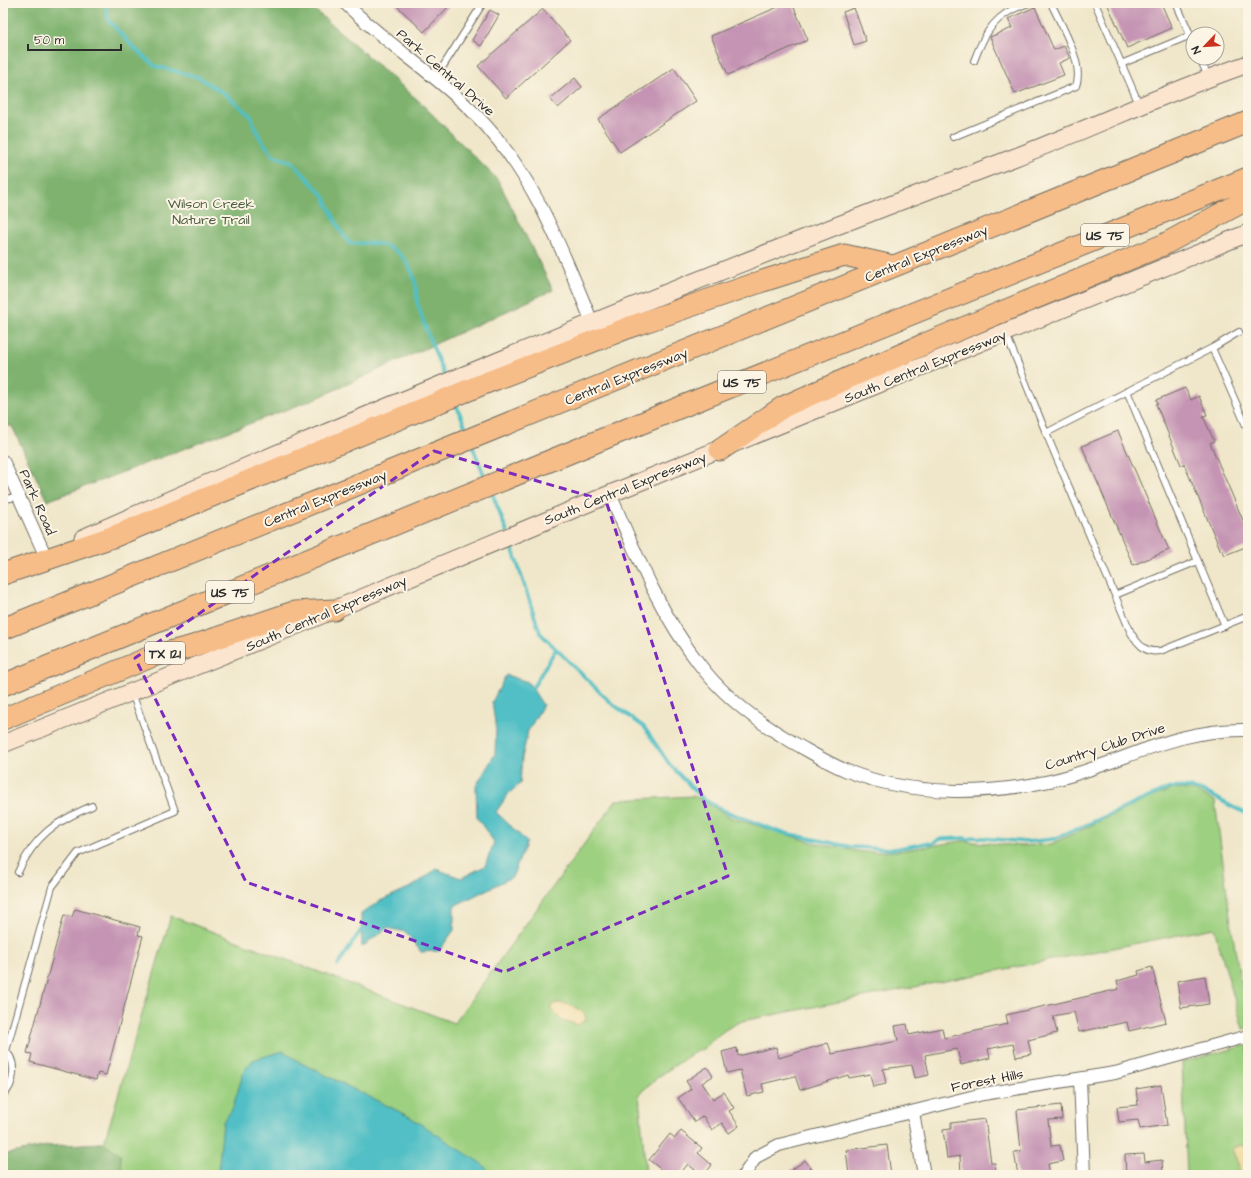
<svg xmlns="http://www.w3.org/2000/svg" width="1251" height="1178" viewBox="0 0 1251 1178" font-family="'Architects Daughter',sans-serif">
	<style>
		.green { fill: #9dd080; stroke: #647e56 }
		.forest { fill: #7eb26e; stroke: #546e4c }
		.sand { fill: #eeda9e; stroke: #8c8264 }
		.water { fill: #51bfc5; stroke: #3e7578 }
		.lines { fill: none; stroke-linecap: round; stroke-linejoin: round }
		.stream { stroke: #51bfc5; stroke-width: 3.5 }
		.building { fill: #c594b4 }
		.service-casing { stroke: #706d63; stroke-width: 8 }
		.minor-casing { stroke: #706d63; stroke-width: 14 }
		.secondary-casing { stroke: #706d63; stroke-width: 19 }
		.motorway-casing { stroke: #706d63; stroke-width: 23 }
		.service { stroke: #fff; stroke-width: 6 }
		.minor { stroke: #fff; stroke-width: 12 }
		.secondary { stroke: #fce5cf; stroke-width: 17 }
		.motorway { stroke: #f7bd88; stroke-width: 21 }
		.marked { fill: none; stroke: #7b2cbf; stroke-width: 3; stroke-dasharray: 8 5; stroke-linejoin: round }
		.labels { text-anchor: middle; stroke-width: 4; stroke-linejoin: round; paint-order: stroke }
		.shield { fill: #fcf5e5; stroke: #6a6863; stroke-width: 1 }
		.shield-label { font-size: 13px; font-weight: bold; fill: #2b2b2b }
		.street-label { font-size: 14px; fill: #2b2b2b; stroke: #fcf5e5 }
		.park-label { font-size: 14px; fill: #4d5d44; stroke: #fcf5e5 }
	</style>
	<rect width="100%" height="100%" fill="#fcf5e5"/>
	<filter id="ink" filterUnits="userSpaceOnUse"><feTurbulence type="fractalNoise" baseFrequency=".025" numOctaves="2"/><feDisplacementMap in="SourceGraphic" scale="8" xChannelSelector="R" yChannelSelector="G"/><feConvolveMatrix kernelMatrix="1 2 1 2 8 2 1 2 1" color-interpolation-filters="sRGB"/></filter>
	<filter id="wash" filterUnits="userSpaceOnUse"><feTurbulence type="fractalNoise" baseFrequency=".012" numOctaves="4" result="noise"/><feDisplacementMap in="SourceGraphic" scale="16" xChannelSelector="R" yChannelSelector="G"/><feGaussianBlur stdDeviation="0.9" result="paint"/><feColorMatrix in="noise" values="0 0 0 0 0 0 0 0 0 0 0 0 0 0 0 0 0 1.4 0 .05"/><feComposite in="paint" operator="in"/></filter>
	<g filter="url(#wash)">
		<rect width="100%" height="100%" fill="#f0e7ca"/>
		<path class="green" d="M 1174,789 L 1193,790 L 1215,801 L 1231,924 L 1240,979 L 1248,1004 L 1248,1028 L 1243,1029 L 1214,928 L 742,1021 C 725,1028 714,1038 701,1051 L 699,1049 L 658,1077 L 639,1094 L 646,1175 L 3,1175 L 3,1155 L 48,1146 L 104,1143 L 171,916 L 454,1023 L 616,800 L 694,796 L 732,818 L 818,844 L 863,852 L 898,851 L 963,841 L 1022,846 L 1051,844 L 1149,798 Z
			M 1248,1045 L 1248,1175 L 1187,1175 L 1182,1062 Z"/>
		<path class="forest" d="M 3,3 L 307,3 L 420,102 L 498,180 L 553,290 L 317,398 L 47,501 L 12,426 L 3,426 Z
			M 104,1143 L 120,1154 L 123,1175 L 3,1175 L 3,1155 L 48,1146 Z"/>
		<path class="sand" d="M 555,1003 C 565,1003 585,1007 586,1020 L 578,1025 L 570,1022 L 563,1022 L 551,1010 L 551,1006 Z
			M 1239,1145 L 1245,1146 L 1248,1153 L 1248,1175 L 1242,1175 L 1238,1171 L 1239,1166 L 1232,1149 Z"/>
		<path class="water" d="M 506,675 L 528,682 L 543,705 L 528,731 L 522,758 L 520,784 L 509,793 L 496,812 L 527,842 L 512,877 L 454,906 L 454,930 L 439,951 L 421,952 L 406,932 L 387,928 L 362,947 L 361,914 L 380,901 L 415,885 L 436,869 L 461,878 L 485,866 L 494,842 L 477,818 L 476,786 L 495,754 L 496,729 L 492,702 Z
			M 283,1051 L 301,1063 L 410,1117 L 482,1164 L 492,1175 L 216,1175 L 218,1173 L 223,1122 L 232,1110 L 244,1071 L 253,1060 Z"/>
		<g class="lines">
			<path class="stream" d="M 105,3 L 109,21 L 133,47 L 155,66 L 198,77 L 225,94 L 250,115 L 260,138 L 273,155 L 292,162 L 323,195 L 340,230 L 350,244 C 383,240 405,247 415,281 C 417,288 416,297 418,305 C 425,329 436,354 445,378
				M 455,402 L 468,433
				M 472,445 L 486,480
				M 492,493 L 507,532
				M 510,541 L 540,633 L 610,702 L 644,727 L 670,765 L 703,799 L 727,812 L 780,832 L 851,847 L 894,849 L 927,843 L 931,844 L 941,839 L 964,838 L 968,839 L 973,837 L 1026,842 L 1054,839 L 1167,789 C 1201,781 1217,802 1248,814
				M 530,692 L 556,649
				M 338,965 L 361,930 L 365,929"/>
		</g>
		<g id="blocks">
			<path class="building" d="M 394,3 L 452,3 L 424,32 Z
				M 787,3 L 792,3 L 808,40 L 728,75 L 711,36 Z
				M 1107,3 L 1161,3 L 1172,28 L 1127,48 Z
				M 1035,7 L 1054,50 L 1064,46 L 1070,58 L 1059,63 L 1064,75 L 1015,94 L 990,37 L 1012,28 L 1008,19 Z
				M 854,8 L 866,41 L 854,45 L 843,12 Z
				M 543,9 L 570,40 L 506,98 L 478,66 Z
				M 490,10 L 499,15 L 481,46 L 472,40 Z
				M 674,68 L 696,101 L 620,152 L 598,119 Z
				M 575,78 L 582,87 L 558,108 L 550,99 Z
				M 1185,388 L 1191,400 L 1199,396 L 1207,415 L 1203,416 L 1214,441 L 1210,443 L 1248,532 L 1248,546 L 1225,555 L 1222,550 L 1221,551 L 1184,464 L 1181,465 L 1156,404 L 1158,403 L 1156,400 Z
				M 1118,431 L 1169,550 L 1133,565 L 1082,446 Z
				M 75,909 L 140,927 L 138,935 L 143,936 L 106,1075 L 98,1073 L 96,1080 L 30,1062 L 32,1054 L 27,1053 L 64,915 L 72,917 Z
				M 1152,967 L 1166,1022 L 1129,1031 L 1127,1022 L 1079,1032 L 1074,1012 L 1053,1016 L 1057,1033 L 1028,1040 L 1031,1054 L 1016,1057 L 1013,1044 L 988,1049 L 990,1058 L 961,1065 L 957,1049 L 925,1055 L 929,1075 L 915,1078 L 912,1065 L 883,1069 L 886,1084 L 873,1087 L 870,1074 L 849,1078 L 848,1075 L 800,1090 L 795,1076 L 762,1084 L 764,1092 L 747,1096 L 740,1070 L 727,1073 L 722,1052 L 737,1048 L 738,1056 L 776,1047 L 779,1058 L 828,1043 L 832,1054 L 898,1041 L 895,1026 L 907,1024 L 909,1035 L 942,1028 L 944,1038 L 1008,1024 L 1006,1015 L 1119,989 L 1117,981 L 1139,975 L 1138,971 Z
				M 1205,976 L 1209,1004 L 1181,1008 L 1177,981 Z
				M 707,1067 L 713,1076 L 702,1083 L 713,1099 L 724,1092 L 734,1108 L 729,1111 L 739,1126 L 729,1133 L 722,1123 L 712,1130 L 703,1116 L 695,1122 L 678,1098 L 691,1089 L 686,1081 Z
				M 1161,1085 L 1167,1125 L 1140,1129 L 1138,1120 L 1119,1122 L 1117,1107 L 1138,1105 L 1136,1089 Z
				M 1061,1105 L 1062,1119 L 1048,1120 L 1051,1146 L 1060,1145 L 1063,1161 L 1048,1164 L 1050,1175 L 1018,1175 L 1014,1152 L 1021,1151 L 1017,1110 Z
				M 985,1119 L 991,1163 L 995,1163 L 996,1175 L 961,1175 L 960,1156 L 947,1158 L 943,1130 L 951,1129 L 951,1123 Z
				M 681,1131 L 702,1148 L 698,1153 L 712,1165 L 704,1175 L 701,1175 L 688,1164 L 679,1175 L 668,1175 L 649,1160 L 670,1134 L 675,1138 Z
				M 887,1145 L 891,1175 L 849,1175 L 846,1150 Z
				M 1144,1154 L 1145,1162 L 1162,1160 L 1163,1175 L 1126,1175 L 1125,1155 Z
				M 805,1160 L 816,1175 L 785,1175 Z"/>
		</g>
	</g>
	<g filter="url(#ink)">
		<use href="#blocks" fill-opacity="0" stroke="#706d63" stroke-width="1"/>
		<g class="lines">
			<defs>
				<path id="service" d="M 1095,3 L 1139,104
					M 1176,3 L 1193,41
					M 1200,58 L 1208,77
					M 974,61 C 985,31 996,13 1029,3
					M 1121,64 L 1191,35
					M 435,79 L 483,3
					M 953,137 L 1076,86 C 1085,64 1060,23 1051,3
					M 1239,332 L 1214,347 L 1046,433 L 1131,633 C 1139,646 1148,655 1163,650 L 1248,616
					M 1006,334 L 1046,433
					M 1212,348 L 1248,430
					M 1127,391 L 1225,626
					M 3,499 L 19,497
					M 1115,595 L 1198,561
					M 18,872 C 35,835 55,822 92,806
					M 6,1051 L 52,887 L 78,853 L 175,811 L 132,693
					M 3,1095 C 15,1085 18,1059 3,1049"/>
				<path id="minor" d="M 345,3 C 386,44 436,74 476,115 C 534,174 561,248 592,322
					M 3,461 L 45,555
					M 610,494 C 636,554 660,614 700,665 C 725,698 759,723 794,743 C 812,753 831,765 850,772 C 912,796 986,795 1050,781 C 1121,765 1171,728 1248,730
					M 1080,1079 L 1084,1175
					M 913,1112 L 924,1175
					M 744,1175 L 756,1157 L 779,1145 L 983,1094 L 1115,1073 L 1248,1036"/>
				<path id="secondary" d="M 83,538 C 389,402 700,277 1013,158 C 1092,128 1168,91 1248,64
					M 3,744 L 300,624 L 610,494 L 1248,233"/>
				<path id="motorway" d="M 720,450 L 783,407 L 927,343 L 1163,245 L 1248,199
					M 3,574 L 115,536 L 483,384 L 630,327 L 763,281 L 844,255 L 893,266
					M 3,629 L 1248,122
					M 3,685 L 681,407 L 1248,178
					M 3,719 L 153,656 L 190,647 L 294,612 L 334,610"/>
			</defs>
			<use href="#service" class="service-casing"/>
			<use href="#minor" class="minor-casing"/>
			<use href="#secondary" class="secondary-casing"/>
			<use href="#motorway" class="motorway-casing"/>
			<use href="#service" class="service"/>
			<use href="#minor" class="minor"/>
			<use href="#secondary" class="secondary"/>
			<use href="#motorway" class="motorway"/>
		</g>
	</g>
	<path class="marked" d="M 434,451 L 606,501 L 728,876 L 504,972 L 246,882 L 135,658 Z"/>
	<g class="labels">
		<g class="shield">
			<rect x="1081" y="224" width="48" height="22" rx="3"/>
			<rect x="718" y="371" width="48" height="22" rx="3"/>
			<rect x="206" y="581" width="48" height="22" rx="3"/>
			<rect x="145" y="642" width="40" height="22" rx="3"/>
		</g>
		<g class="shield-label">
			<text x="1105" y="240">US 75</text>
			<text x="742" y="387">US 75</text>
			<text x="230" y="597">US 75</text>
			<text x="165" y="658">TX 121</text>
		</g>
		<g class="street-label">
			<text transform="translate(446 72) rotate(41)" y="5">Park Central Drive</text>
			<text transform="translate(926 253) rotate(-22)" y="5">Central Expressway</text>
			<text transform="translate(925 366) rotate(-22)" y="5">South Central Expressway</text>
			<text transform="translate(626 376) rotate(-22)" y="5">Central Expressway</text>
			<text transform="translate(625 488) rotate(-22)" y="5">South Central Expressway</text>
			<text transform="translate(325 498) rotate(-22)" y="5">Central Expressway</text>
			<text transform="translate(38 502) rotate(66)" y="5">Park Road</text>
			<text transform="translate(326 613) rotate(-23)" y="5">South Central Expressway</text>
			<text transform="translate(1105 746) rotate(-18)" y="5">Country Club Drive</text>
			<text transform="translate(987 1080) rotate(-11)" y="5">Forest Hills</text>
		</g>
		<g class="park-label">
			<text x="211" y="208">Wilson Creek<tspan x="211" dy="16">Nature Trail</tspan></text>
		</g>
	</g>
	<rect width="1251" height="1178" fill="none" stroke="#fcf5e5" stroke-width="16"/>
	<g transform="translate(1205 46) rotate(245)"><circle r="19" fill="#fcf5e5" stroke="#a8a49b"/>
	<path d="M0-3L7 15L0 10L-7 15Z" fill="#c8321e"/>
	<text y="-6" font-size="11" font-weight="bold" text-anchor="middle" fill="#2b2b2b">N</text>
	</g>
	<path d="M28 44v6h93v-6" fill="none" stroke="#2b2b2b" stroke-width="2"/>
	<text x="34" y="44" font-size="12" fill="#2b2b2b" stroke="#fcf5e5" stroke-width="3" paint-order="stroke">50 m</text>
</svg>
